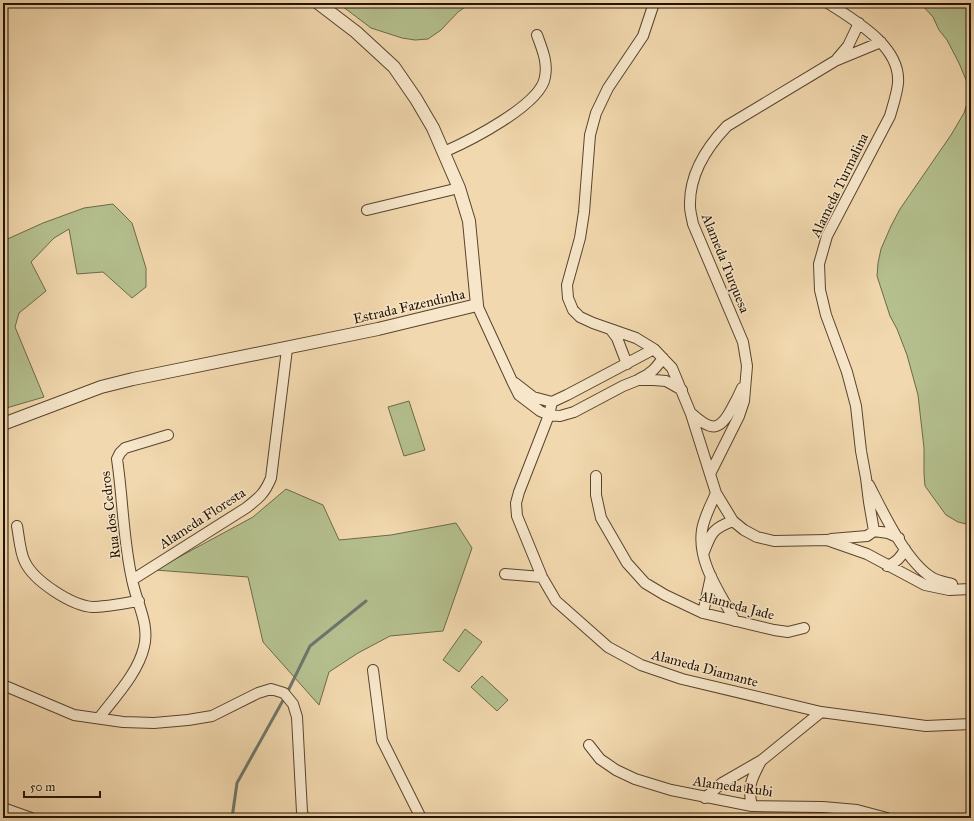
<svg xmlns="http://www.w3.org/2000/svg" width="974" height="821" viewBox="0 0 974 821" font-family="'IM FELL Great Primer',serif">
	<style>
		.green { fill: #b5c08f; stroke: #6c6a48 }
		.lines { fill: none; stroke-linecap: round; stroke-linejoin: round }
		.stream { stroke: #6c766c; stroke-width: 3 }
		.minor-casing { stroke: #57442d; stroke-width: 12 }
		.tertiary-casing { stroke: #57442d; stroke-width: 14 }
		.minor { stroke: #f7e6ca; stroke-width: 10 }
		.tertiary { stroke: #f7e6ca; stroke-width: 12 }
		.labels { text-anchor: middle; stroke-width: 3; stroke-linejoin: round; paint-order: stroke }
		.street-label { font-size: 14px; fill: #231302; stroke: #f7e6ca }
	</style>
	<rect width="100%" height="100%" fill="#f2d8ae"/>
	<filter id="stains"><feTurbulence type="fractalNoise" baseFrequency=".005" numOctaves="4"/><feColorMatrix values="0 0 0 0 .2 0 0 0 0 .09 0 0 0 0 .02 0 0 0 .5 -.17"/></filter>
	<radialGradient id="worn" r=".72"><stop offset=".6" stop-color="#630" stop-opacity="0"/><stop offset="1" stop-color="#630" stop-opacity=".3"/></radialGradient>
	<path class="green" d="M 338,3 L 471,3 L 458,12 L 441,30 L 428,39 L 415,40 L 402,38 L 371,28 Z
		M 920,3 L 971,3 L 971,525 L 958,522 L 946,515 L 925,486 L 924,474 L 924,448 L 918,395 L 907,355 L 897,329 L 890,316 L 877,276 L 878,263 L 881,249 L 891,226 L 900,209 L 951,135 L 964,113 L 968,100 L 969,87 L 959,63 L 947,40 L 939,30 L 933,17 Z
		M 113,204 L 132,223 L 146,268 L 146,287 L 132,298 L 103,272 L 77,274 L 69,229 L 54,238 L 31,262 L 46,291 L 19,313 L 15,327 L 44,397 L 3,409 L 3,241 L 43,223 L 84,208 Z
		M 409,401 L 425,450 L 404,456 L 388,407 Z
		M 286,489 L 323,505 L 339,540 L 391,535 L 456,523 L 472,548 L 443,631 L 390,636 L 358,653 L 329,672 L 319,705 L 263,642 L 248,577 L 155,570 L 253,517 Z
		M 465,629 L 482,642 L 459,672 L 443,660 Z
		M 482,676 L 508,700 L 497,711 L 471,687 Z"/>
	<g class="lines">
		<path class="stream" d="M 232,818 L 237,783 L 286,695 L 310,646 L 366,601"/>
		<defs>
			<path id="minor" d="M 654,3 L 643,36 L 608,88 L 596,113 L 590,135 L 584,212 L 580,238 L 567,285 L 568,298 L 573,310 L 580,317 L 593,323 L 636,338 L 654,349 L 672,368 L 691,414 L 716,493 L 733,521 L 744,530 L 757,537 L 774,541 L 827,540 L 867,554 L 925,585 L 949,590 L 970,589
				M 828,3 C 854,20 901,46 898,83 C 897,94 893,105 890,116 L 827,236 L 819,264 L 820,290 L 826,315 L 847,372 L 856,406 L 861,451 L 866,478 L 869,502 L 874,531 L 867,536 L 831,539
				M 837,59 L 848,46 L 859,23
				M 444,152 C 469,141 541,105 545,77 C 548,62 542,49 537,35
				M 367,210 L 459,188
				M 477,305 L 512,381 L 519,395 L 540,411 L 549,415 L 560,416 L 574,412 L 623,386 L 638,380 L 654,380 L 666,381 L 682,390
				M 611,330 L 617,338 L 627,364
				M 639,379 C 651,374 656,368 663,358
				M 515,383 L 533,397 L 552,402 L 567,395 L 654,349
				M 552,402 L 549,415 L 519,492 L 516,503 L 517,516 L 542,577 L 556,601 L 608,647 L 641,665 L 682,679 L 821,712 L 926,726 L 971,724
				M 692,414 C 712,432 720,431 732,408 C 736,401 739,395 742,388
				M 710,474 L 739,416 L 744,401 L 747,366 L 743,342 L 693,224 C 692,218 690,212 690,206 C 689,174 706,148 727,126 L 835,61 L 881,42
				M 596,476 L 596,495 L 601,518 L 627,563 L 645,583 L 665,595 L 703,613 L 774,630 L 788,632 L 804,628
				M 869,485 C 883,512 905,560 931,577 C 937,581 945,582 952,584
				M 716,493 C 711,505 704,517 702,530 C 697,563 721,594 735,621
				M 17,526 C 19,536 20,553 25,562 C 34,581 72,606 93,607 C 106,607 125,603 139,601
				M 874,531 L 888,533 L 899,538
				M 704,552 C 711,533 713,528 733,521
				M 887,566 C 896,563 901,558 905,549
				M 505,574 L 542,577
				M 132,580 L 246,508 C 259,498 265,493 271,478 L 287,349
				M 703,613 L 711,576
				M 373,670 L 382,740 L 421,818
				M 3,685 L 74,715 L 123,722 L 154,723 L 188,720 L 212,716 L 258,693 L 271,689 L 284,693 L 293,704 L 297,717 L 302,812 L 304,818
				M 99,718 C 115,697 138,673 144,647 C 150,624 136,602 132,579 C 123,540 123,499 117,459 L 120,453 L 125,448 L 168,435
				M 589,745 L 600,759 L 616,770 L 635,779 L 671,790 L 752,806 L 823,807 L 857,810 L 887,818
				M 705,798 L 722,783 L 762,760 L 821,712
				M 752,806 C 747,786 752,778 761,761
				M 3,808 L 31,818"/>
			<path id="tertiary" d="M 3,424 L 101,387 L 133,379 L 378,329 L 477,305 L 469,221 L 459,188 L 433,128 L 416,99 L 394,67 L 356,32 L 318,3"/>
		</defs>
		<use href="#minor" class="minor-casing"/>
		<use href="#tertiary" class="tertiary-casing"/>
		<use href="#minor" class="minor"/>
		<use href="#tertiary" class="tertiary"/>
	</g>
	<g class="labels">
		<g class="street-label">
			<text transform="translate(839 185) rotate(-64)" y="5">Alameda Turmalina</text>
			<text transform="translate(726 263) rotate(68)" y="5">Alameda Turquesa</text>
			<text transform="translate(409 306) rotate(-13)" y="5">Estrada Fazendinha</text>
			<text transform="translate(110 515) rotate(-97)" y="5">Rua dos Cedros</text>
			<text transform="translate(202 518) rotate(-33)" y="5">Alameda Floresta</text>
			<text transform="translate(737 605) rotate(15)" y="5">Alameda Jade</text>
			<text transform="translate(705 668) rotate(15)" y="5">Alameda Diamante</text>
			<text transform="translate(733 786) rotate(8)" y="5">Alameda Rubi</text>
		</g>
	</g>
	<rect width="974" height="821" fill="none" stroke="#f2d8ae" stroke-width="16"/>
	<rect x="4" y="4" width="966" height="813" fill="none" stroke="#231302" stroke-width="2"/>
	<rect x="8" y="8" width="958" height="805" fill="none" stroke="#231302"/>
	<path d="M24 791v6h76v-6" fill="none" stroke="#231302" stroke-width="2"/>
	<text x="30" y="791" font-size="12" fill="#231302" stroke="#f7e6ca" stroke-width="3" paint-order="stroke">50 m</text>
	<rect width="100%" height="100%" filter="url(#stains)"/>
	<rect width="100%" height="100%" fill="url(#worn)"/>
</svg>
